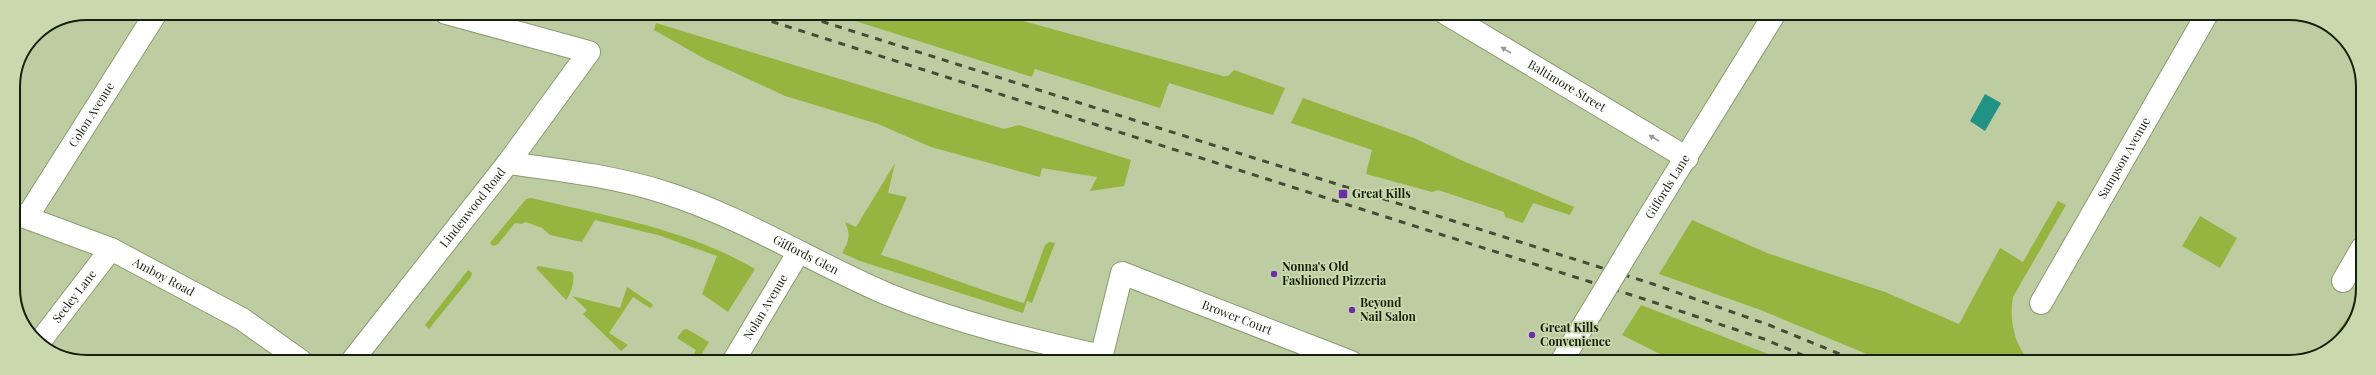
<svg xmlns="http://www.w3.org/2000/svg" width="2376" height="375" viewBox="0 0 2376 375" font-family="'Playfair Display',serif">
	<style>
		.green { fill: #96b540 }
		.water { fill: #229285 }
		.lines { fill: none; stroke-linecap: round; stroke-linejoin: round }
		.minor-casing { stroke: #8c9a70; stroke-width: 24 }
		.tertiary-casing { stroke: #8c9a70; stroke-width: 24 }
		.secondary-casing { stroke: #8c9a70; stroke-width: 24 }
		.minor { stroke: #fff; stroke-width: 22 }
		.tertiary { stroke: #fff; stroke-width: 22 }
		.secondary { stroke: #fff; stroke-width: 22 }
		.rail { stroke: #454d35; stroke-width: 3; stroke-dasharray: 7 7; stroke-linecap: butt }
		.tertiary-bridge-casing { stroke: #8c9a70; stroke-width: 24; stroke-linecap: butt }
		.tertiary-bridge { stroke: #fff; stroke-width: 22 }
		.oneway { fill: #989a93 }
		.poi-dot { fill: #6b2fa5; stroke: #cad9ad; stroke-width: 1.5 }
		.labels { text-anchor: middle; stroke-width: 3.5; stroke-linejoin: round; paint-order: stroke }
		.street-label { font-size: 12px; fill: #191f0e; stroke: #cad9ad }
		.poi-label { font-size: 12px; font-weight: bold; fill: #191f0e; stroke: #cad9ad; text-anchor: start }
		.rim { fill: none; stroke: #191f0e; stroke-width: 2 }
	</style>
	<rect width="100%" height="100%" fill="#bdcca1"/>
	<path class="green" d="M 830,13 L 994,13 L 1223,76 L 1228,76 L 1234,70 L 1285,88 L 1273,115 L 1169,83 L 1160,108 L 1035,69 L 1032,77 Z
		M 656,23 L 1004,129 L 1019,125 L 1131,160 L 1124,186 L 1090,191 L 1097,177 L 1042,168 L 1040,177 L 931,147 L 878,124 L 785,96 L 705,59 L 654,30 Z
		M 1303,98 L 1414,138 L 1463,161 L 1574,207 L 1570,215 L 1533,203 L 1523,223 L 1505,217 L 1504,212 L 1438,190 L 1432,192 L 1366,174 L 1372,150 L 1291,123 Z
		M 895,163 L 888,193 L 907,197 L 881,255 C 929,269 975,289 1024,303 L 1045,245 L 1049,242 L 1055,243 L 1032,303 L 1027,301 L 1023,313 L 860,261 L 842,253 C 849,241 851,235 845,222 L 856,227 Z
		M 531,198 C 607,216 687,229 755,269 L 728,312 L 702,294 L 717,256 L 658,235 L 595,220 L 582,242 L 550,235 L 542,228 L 526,222 L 521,224 L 515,223 L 498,244 L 493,246 L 490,243 L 526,199 Z
		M 2058,201 L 2066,205 L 2013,297 C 2009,319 2014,347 2031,362 L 1886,362 L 1758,309 L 1659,274 L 1692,220 L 1767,253 L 1885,292 L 1959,324 L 2000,248 L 2023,262 Z
		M 2200,216 L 2237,238 L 2220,268 L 2182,246 Z
		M 538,266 L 572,272 C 576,279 571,294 566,300 L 536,268 Z
		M 468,270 L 472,273 L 471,277 L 429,329 L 425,325 Z
		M 627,287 L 651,303 L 653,306 L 650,308 L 633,297 L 609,333 L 628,345 L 621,351 L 583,314 L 587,310 L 572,296 L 620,308 Z
		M 2362,298 L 2338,343 L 2325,349 Z
		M 1641,305 L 1789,362 L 1676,362 L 1622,335 Z
		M 687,329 L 709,342 L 697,362 L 690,362 L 696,350 L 677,338 L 683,330 Z"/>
	<path class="water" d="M 1985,94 L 2001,103 L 1985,131 L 1970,121 Z"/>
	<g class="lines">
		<defs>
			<g id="minor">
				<path id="s1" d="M 1445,13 L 1687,158"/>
				<path id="s2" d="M 508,163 C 560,170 613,176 663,192 C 741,216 812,262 887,294 C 956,322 1029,340 1102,356"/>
				<path id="s3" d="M 27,217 L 156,13"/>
				<path d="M 2343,281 L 2362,248"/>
				<path id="s4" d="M 2041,303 L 2207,14"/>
				<path id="s5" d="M 38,344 L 111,249"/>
				<path id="s6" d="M 352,361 L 508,163 L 589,52 L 446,13"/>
				<path id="s7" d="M 733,362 L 798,253"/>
				<path id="s8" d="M 1100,362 L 1122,273 L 1351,362"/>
			</g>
			<g id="tertiary">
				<path id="s9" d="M 1647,220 L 1775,13"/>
				<path d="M 1561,362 L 1580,331"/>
			</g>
			<g id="secondary">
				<path id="s10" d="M 14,213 L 111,249 L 242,319 L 301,361"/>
			</g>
		</defs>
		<use href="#minor" class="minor-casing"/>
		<use href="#tertiary" class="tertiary-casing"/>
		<use href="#secondary" class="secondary-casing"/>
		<use href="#minor" class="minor"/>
		<use href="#tertiary" class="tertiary"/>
		<use href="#secondary" class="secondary"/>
		<path class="rail" d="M 745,13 L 1644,299 L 1764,339 L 1819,362
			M 795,13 L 1653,284 L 1769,325 L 1859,362"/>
		<defs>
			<path id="tertiary-bridge" d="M 1580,331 L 1647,220"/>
		</defs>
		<use href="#tertiary-bridge" class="tertiary-bridge-casing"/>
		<use href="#tertiary-bridge" class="tertiary-bridge"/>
	</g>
	<defs><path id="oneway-solid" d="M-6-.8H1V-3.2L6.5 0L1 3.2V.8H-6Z"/></defs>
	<g class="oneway">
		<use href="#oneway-solid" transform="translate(1506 50) rotate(-149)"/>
		<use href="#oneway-solid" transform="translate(1654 138) rotate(-149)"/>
	</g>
	<g class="poi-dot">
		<rect x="1338" y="189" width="10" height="10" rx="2"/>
		<circle cx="1274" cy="274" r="4"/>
		<circle cx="1352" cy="310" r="4"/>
		<circle cx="1532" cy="335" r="4"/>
	</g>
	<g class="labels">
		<g class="street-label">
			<text dy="4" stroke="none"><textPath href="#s1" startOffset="142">Baltimore Street</textPath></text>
			<text dy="4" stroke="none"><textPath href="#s3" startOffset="121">Colon Avenue</textPath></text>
			<text dy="4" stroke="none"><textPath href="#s4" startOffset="167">Sampson Avenue</textPath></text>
			<text dy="4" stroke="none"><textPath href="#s9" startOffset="39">Giffords Lane</textPath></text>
			<text dy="4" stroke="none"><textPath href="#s6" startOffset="195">Lindenwood Road</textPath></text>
			<text dy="4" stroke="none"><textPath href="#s2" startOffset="314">Giffords Glen</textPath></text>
			<text dy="4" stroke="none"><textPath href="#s10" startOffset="163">Amboy Road</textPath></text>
			<text dy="4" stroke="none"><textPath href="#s5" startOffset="60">Seeley Lane</textPath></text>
			<text dy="4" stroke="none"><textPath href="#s7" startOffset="64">Nolan Avenue</textPath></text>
			<text dy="4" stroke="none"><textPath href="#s8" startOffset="215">Brower Court</textPath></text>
		</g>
		<g class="poi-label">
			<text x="1352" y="198">Great Kills</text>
			<text x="1282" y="271">Nonna's Old<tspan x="1282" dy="14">Fashioned Pizzeria</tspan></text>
			<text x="1360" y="307">Beyond<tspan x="1360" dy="14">Nail Salon</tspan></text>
			<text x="1540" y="332">Great Kills<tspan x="1540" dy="14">Convenience</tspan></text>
		</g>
	</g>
	<path d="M0 0H2376V375H0ZM87 20H2289A67 67 0 0 1 2356 87V288A67 67 0 0 1 2289 355H87A67 67 0 0 1 20 288V87A67 67 0 0 1 87 20Z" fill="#cad9ad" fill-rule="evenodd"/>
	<path class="rim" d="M87 20H2289A67 67 0 0 1 2356 87V288A67 67 0 0 1 2289 355H87A67 67 0 0 1 20 288V87A67 67 0 0 1 87 20Z"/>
</svg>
